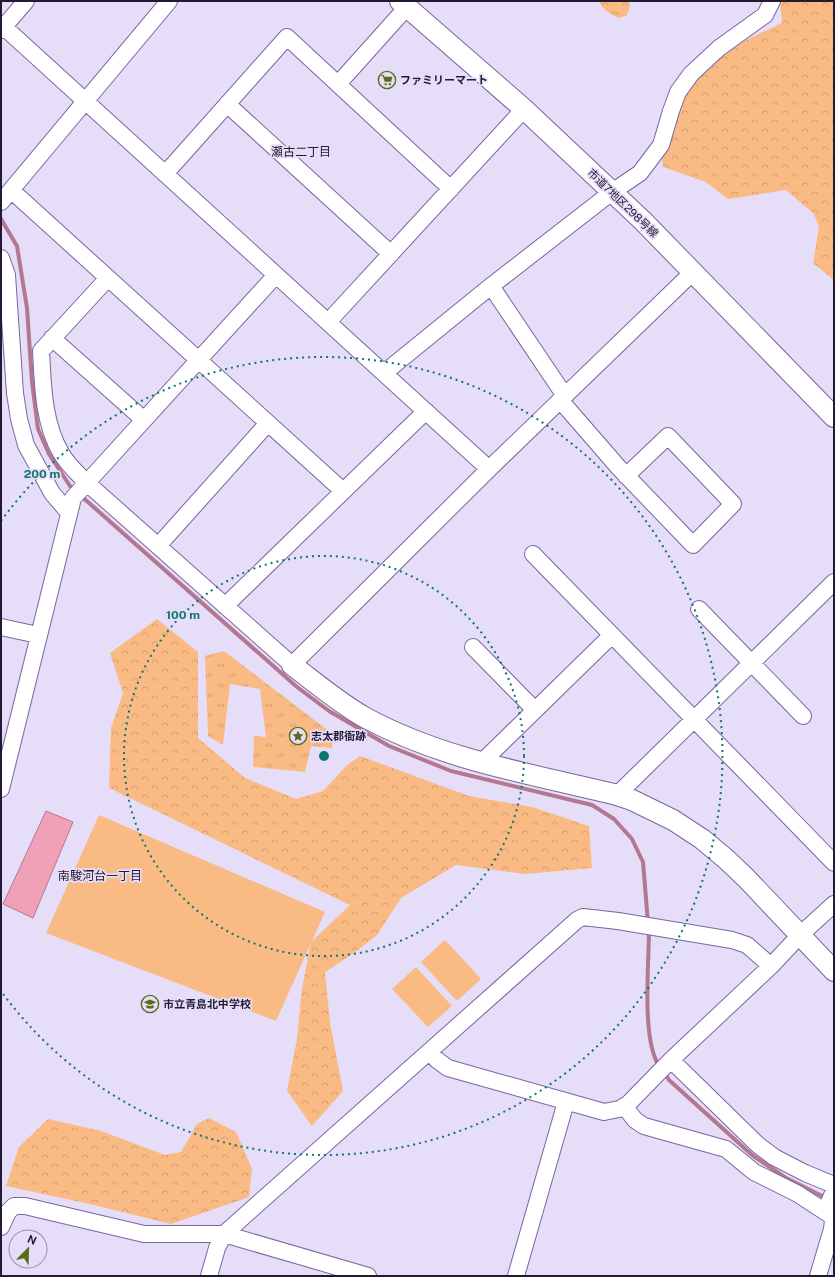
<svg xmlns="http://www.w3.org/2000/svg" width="835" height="1277" viewBox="0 0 835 1277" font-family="'Public Sans','Noto Sans JP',sans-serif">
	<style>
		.grass { fill: url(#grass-tufts) }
		.forest { fill: url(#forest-crowns) }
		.pitch { fill: #f9ba84 }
		.water { fill: #f1a1b7; stroke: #b3788f }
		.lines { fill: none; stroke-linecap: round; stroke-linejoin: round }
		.stream { stroke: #b3788f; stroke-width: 4 }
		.minor-casing { stroke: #7b64a0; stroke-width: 18 }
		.tertiary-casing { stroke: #7b64a0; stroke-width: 22 }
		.minor { stroke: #fff; stroke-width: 16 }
		.tertiary { stroke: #fff; stroke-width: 20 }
		.ring { fill: none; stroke: #0f766e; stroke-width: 2; stroke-dasharray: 2 4 }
		.labels { text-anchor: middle; stroke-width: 3.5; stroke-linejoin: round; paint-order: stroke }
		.poi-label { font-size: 11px; font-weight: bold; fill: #231932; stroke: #e6ddf8; text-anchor: start }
		.street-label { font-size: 11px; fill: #231932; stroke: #e6ddf8 }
		.neighbourhood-label { font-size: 12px; fill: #231932; stroke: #e6ddf8 }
		.centre { fill: #0f766e; stroke: #e6ddf8; stroke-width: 2 }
		.ring-label { font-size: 12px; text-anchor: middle; font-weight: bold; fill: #0f766e; stroke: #e6ddf8; stroke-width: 3.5; stroke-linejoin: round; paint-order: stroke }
	</style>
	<defs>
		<pattern id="grass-tufts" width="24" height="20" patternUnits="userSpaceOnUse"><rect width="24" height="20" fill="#f9ba84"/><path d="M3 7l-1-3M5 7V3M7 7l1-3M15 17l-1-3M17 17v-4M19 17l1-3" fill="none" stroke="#d59f72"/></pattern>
		<pattern id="forest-crowns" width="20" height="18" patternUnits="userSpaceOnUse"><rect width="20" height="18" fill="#f9ba84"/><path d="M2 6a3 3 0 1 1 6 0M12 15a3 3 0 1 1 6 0" fill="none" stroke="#d59f72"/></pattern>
	</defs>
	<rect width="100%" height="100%" fill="#e6ddf8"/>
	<path class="grass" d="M 224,651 L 334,735 L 332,748 L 311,746 L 305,772 L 253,767 L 254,736 L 266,737 L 260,689 L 230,684 L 223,745 L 208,736 L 205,656 Z"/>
	<path class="forest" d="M 598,1 L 629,1 L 630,7 L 626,16 L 618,18 L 606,11 Z
		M 780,1 L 834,1 L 834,280 L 813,263 L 819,227 L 814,214 L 786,190 L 728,199 L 706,182 L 663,167 L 662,156 L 688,90 L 707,68 L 744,41 L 782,23 Z
		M 157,619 L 198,652 L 198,738 L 245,778 L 296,799 L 323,791 L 347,765 L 360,756 L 469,796 L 532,807 L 589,826 L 592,868 L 525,874 L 456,865 L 401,898 L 377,935 L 354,953 L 325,972 L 330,1023 L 343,1091 L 312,1126 L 287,1091 L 297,1039 L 302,988 L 311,942 L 350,905 L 109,788 L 111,728 L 123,693 L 110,653 Z
		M 209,1118 L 236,1132 L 252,1169 L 249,1197 L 171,1224 L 90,1204 L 6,1186 L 19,1147 L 48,1119 L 101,1131 L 165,1155 L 181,1152 L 197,1124 Z"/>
	<path class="pitch" d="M 99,815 L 325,912 L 276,1021 L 46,933 Z
		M 445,940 L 481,979 L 457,1001 L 421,962 Z
		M 416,967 L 452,1006 L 428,1027 L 392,989 Z"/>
	<path class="water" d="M 46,811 L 73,822 L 33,918 L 3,904 Z"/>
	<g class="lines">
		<path class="stream" d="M 1,219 L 17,246 L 27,308 L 32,382 L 38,429 L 49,454 L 70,486 L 75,490
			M 80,495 L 297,687 L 329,711 L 389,746 L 451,771 L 592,805 L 614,819 L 632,839 L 643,862 L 648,923
			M 649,930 C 649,963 641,1042 660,1067
			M 664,1072 L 669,1080 L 752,1155 L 786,1178 L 826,1198"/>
		<defs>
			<path id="minor" d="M 4,27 L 489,469
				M 1,30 L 26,1
				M 338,84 L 407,7
				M 227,104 L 391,254
				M 165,174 L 287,37 L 451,189
				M 11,190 L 343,491
				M 1,202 L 169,1
				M 1,258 L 7,275 L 15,393 L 19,419 L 26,445 L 52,493 L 69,513
				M 108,278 L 41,351 C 43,385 43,422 61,453 C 67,464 78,474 87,483 L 292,665 L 489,469 L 693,272
				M 491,286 L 565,396
				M 328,322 L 524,109
				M 52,338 L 144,420
				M 384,373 L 491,286 L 612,192 L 640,173 L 661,145 L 671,111 L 678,92 L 691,74 L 719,48 L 765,15 L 772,1
				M 560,400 L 619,468 L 693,545 L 733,504 L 668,436 L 626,476
				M 158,546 L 268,423
				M 533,554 L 834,863
				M 225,606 L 426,411
				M 699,609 L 803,716
				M 1,627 L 38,635
				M 473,647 L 535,710
				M 482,762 L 612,635
				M 1,789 L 73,498 L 276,275
				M 617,795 L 834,582
				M 430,1052 L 437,1060 L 448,1068 L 604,1112 L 619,1109 L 626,1106 L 671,1060 L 771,966 L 800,935 L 834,904
				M 671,1060 L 758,1145 L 774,1157 L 805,1173 L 834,1185
				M 624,1106 L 635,1120 L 644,1126 L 726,1149 L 754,1172 L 798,1194 L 830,1215 L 833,1220 L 832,1229 L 818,1276
				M 825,1211 L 834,1191
				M 1,1227 L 8,1212 L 14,1206 L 25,1206 L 144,1234 L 224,1234 L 368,1276
				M 209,1276 L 217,1248 L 224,1234 L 577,920 L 583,917 L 618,921 L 732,940 L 747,945 L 771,966
				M 516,1276 L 566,1102"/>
			<path id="tertiary" d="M 400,1 L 524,109 L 643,221 L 834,417
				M 292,665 C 316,683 339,703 366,718 C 444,760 532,774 617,795 L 632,800 L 673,820 L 702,839 L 726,859 L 746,878 L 834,971"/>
		</defs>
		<use href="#minor" class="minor-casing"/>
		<use href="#tertiary" class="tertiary-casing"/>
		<use href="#minor" class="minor"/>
		<use href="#tertiary" class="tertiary"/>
	</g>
	<g class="ring">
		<circle cx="324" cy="756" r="200"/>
		<path d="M1 521A399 399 0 1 1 1 991"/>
	</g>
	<defs>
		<symbol id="supermarket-ring" viewBox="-11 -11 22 22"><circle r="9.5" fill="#e6ddf8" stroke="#596c19" stroke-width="1.5"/><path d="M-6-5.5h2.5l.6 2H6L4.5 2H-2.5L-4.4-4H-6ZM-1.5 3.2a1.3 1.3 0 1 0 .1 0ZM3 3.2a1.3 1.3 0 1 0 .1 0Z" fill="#596c19"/></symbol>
		<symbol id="sight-ring" viewBox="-11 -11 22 22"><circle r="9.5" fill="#e6ddf8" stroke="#596c19" stroke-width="1.5"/><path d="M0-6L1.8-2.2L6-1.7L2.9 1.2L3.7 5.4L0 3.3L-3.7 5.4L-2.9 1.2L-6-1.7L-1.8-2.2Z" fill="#596c19"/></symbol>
		<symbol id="school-ring" viewBox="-11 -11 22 22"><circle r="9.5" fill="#e6ddf8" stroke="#596c19" stroke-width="1.5"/><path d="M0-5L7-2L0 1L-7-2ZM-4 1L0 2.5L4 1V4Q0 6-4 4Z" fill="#596c19"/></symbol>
	</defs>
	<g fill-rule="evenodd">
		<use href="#supermarket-ring" x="377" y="70" width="20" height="20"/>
		<use href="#sight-ring" x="288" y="726" width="20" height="20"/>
		<use href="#school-ring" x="140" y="994" width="20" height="20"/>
	</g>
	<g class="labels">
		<g class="poi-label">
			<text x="400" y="84">ファミリーマート</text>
			<text x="311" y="740">志太郡衙跡</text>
			<text x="163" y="1008">市立青島北中学校</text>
		</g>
		<g class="street-label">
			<text transform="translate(623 203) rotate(44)" y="4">市道7地区298号線</text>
		</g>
		<g class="neighbourhood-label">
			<text x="301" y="156">瀬古二丁目</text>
			<text x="100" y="880">南駿河台一丁目</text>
		</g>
	</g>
	<circle cx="324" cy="756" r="6" class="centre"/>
	<g class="ring-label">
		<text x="42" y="478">200 m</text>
		<text x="183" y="619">100 m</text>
	</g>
	<rect width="835" height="1277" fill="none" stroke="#231932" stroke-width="4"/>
	<g transform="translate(28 1249) rotate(23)"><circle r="19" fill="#e6ddf8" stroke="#988fa9"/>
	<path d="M0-3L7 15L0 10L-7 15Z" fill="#596c19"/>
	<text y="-6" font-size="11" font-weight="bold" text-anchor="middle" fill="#231932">N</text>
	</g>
</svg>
